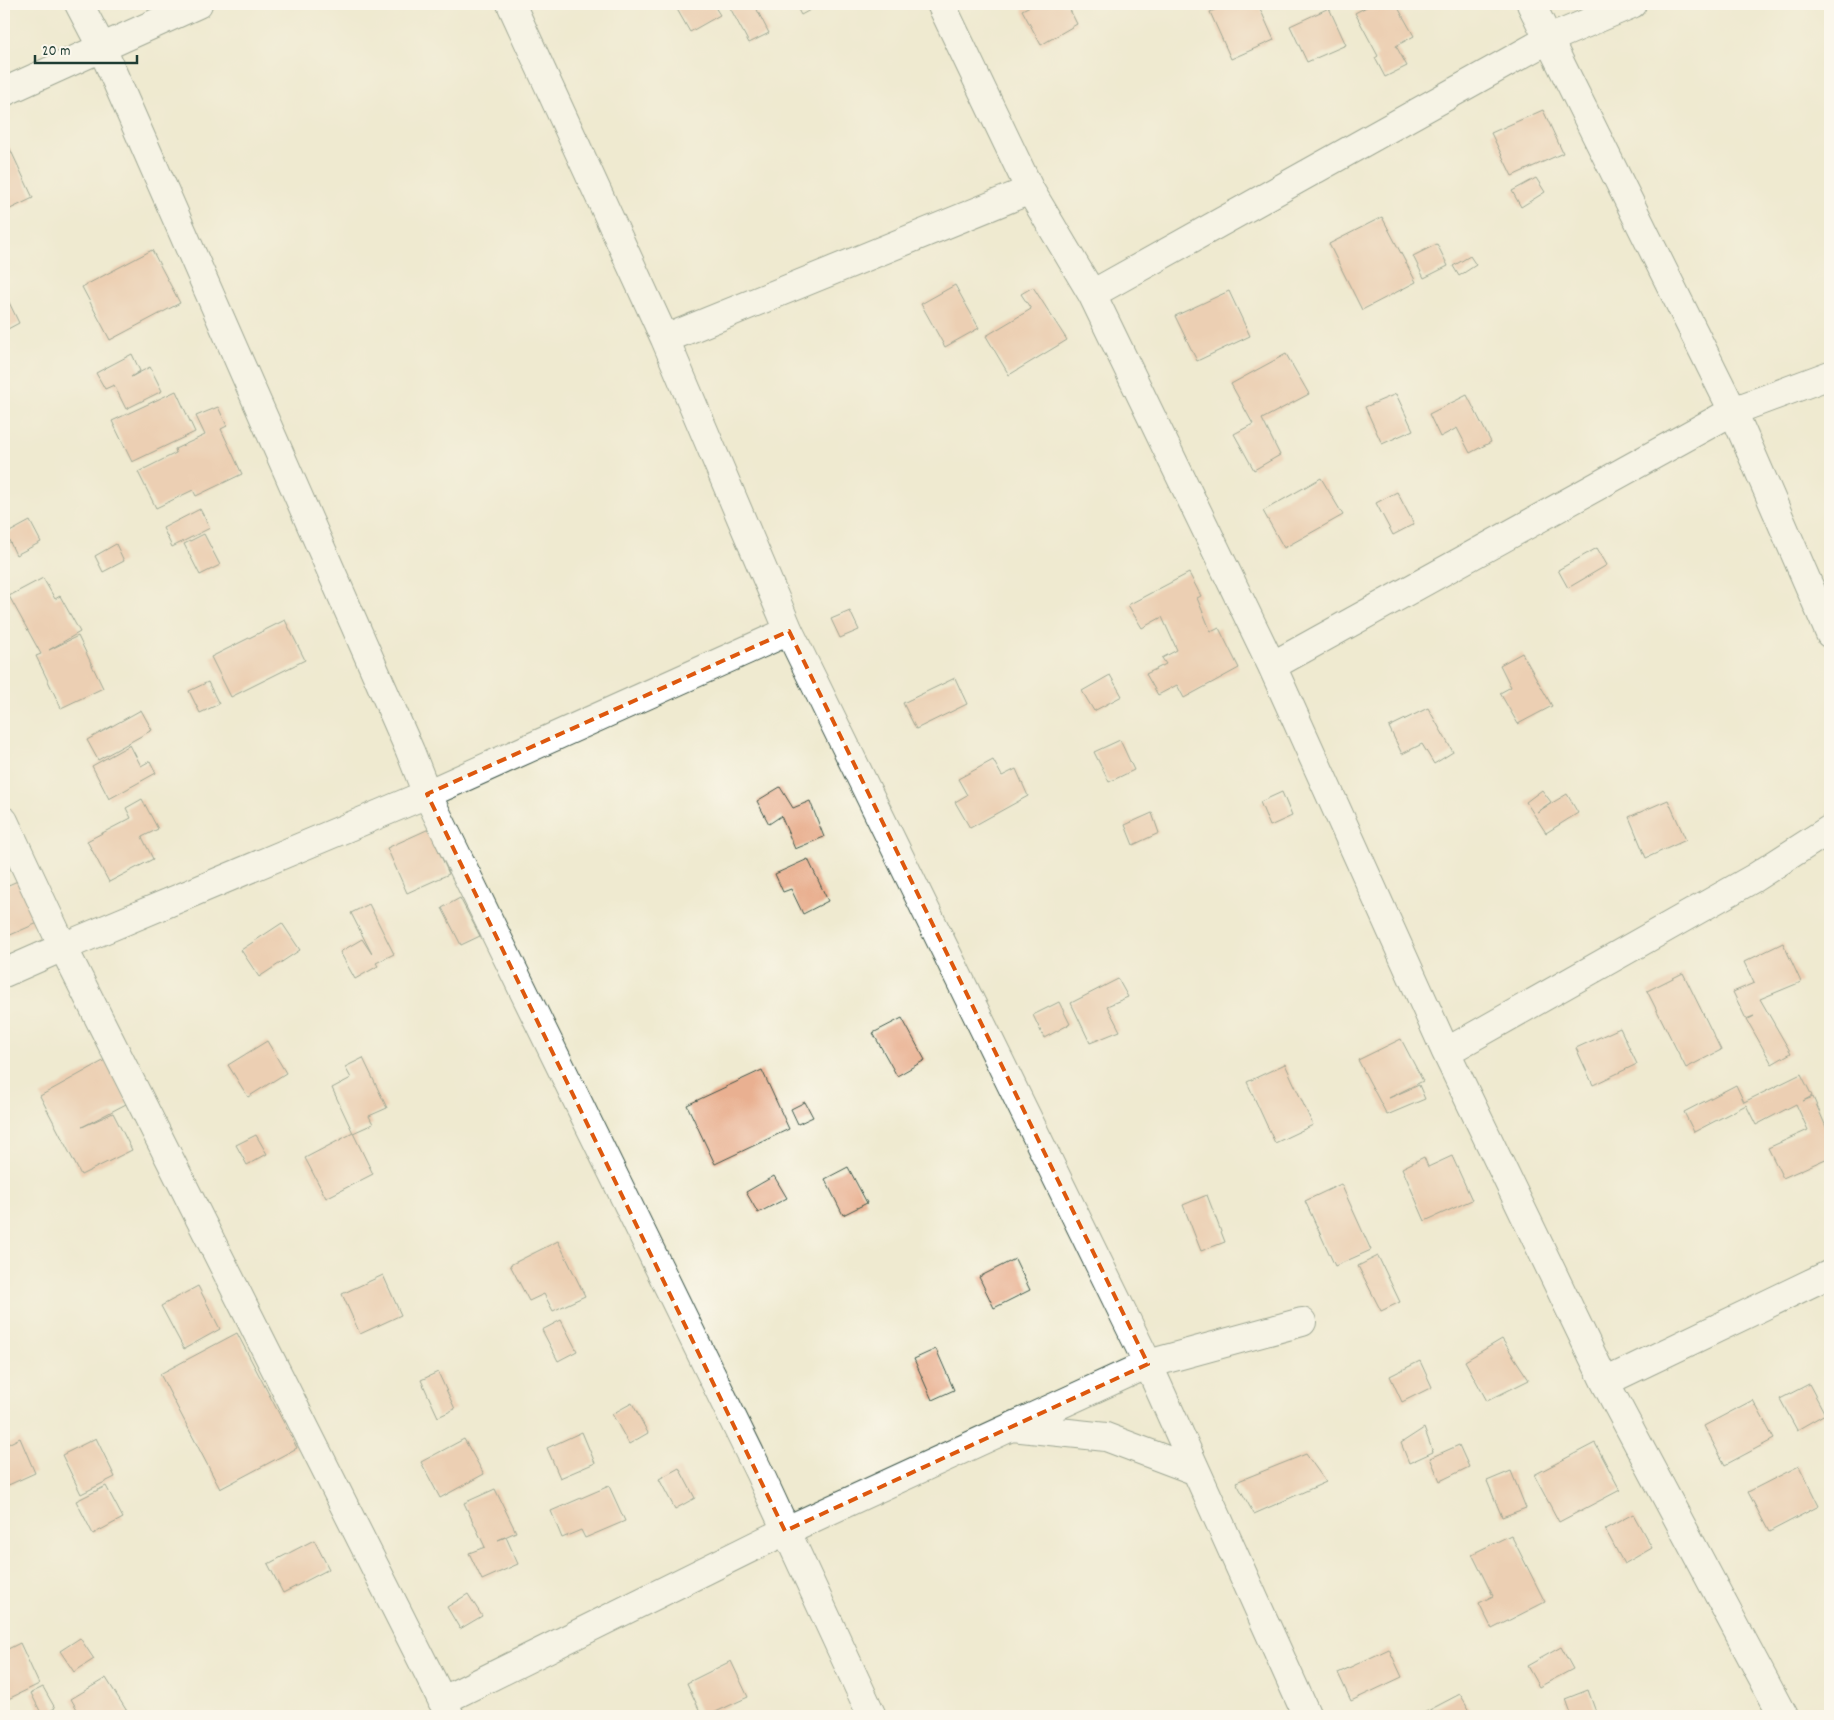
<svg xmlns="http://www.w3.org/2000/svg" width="1834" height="1720" viewBox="0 0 1834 1720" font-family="Dekko,sans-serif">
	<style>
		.building { fill: #e9b091 }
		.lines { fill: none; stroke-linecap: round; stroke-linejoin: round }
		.minor-casing { stroke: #3e574b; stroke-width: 30 }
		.minor { stroke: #fff; stroke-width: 28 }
		.marked { fill: none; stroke: #de580e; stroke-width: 4; stroke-dasharray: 10 6; stroke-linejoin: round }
	</style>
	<rect width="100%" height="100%" fill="#fbf7ec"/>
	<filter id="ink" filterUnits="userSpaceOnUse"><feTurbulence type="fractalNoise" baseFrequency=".02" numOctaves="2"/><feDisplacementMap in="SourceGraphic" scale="10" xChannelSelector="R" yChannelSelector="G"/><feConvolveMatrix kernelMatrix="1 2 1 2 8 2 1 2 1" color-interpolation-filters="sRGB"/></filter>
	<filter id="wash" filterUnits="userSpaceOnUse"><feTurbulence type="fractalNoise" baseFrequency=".0096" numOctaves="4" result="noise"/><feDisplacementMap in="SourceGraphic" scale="20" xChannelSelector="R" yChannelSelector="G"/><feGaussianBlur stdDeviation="1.12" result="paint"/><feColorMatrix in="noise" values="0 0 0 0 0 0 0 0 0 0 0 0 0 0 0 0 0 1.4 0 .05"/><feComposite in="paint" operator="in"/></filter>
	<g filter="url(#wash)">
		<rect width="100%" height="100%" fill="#efead0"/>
		<g id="blocks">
			<path class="building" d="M 674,4 L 713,4 L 720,15 L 690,32 Z
				M 728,4 L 754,4 L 769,33 L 749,43 Z
				M 795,4 L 821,4 L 801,15 Z
				M 1034,4 L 1067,4 L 1077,24 L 1041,45 L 1022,10 Z
				M 1228,4 L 1258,4 L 1274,40 L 1231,59 L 1210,12 Z
				M 1372,4 L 1396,4 L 1414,36 L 1396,46 L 1407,66 L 1385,77 L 1375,58 L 1378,56 L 1355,13 Z
				M 1329,8 L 1346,45 L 1307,62 L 1290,26 Z
				M 1543,110 L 1563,153 L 1512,176 L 1491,133 Z
				M 4,136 L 33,198 L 6,211 L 4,207 Z
				M 1536,178 L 1545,192 L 1521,207 L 1512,191 Z
				M 1382,217 L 1416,282 L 1362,310 L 1329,244 Z
				M 1437,244 L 1448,266 L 1424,278 L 1413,256 Z
				M 152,250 L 180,303 L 110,340 L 82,287 Z
				M 1470,256 L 1476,265 L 1459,276 L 1453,266 Z
				M 955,285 L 979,328 L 945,347 L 921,304 Z
				M 1033,287 L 1067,340 L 1009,375 L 986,336 L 1031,309 L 1021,294 Z
				M 1229,291 L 1250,336 L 1197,361 L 1175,316 Z
				M 4,292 L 19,323 L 6,330 L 4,325 Z
				M 132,354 L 140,371 L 131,377 L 150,367 L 162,391 L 126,409 L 114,385 L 105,389 L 96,373 Z
				M 1286,354 L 1309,394 L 1262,419 L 1280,455 L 1254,470 L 1234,434 L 1253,424 L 1231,384 Z
				M 176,391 L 195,432 L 132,462 L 112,421 Z
				M 1396,394 L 1413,430 L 1382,444 L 1365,407 Z
				M 1467,395 L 1491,442 L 1470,453 L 1457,428 L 1440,437 L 1429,414 Z
				M 218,407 L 227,426 L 221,429 L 242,474 L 196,496 L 193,490 L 156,508 L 138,472 L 176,453 L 175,449 L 205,435 L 196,416 Z
				M 1321,478 L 1343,515 L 1284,548 L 1263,511 Z
				M 1397,492 L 1414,524 L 1393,535 L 1376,503 Z
				M 200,509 L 210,528 L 172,547 L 163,528 Z
				M 30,521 L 41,542 L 16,555 L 6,534 Z
				M 204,534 L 220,565 L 200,575 L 184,544 Z
				M 116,544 L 124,561 L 103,572 L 95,556 Z
				M 1597,548 L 1607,565 L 1568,588 L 1558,570 Z
				M 1189,573 L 1201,596 L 1197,598 L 1211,632 L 1219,628 L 1239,668 L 1184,698 L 1177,685 L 1158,695 L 1146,674 L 1166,664 L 1162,658 L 1177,650 L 1162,617 L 1142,628 L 1128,605 Z
				M 43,578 L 55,599 L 60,596 L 80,632 L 49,650 L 78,636 L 103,688 L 61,708 L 36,656 L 41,654 L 9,596 Z
				M 850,611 L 859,630 L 840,638 L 831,619 Z
				M 285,620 L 305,660 L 231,697 L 211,657 Z
				M 1522,653 L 1552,706 L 1518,724 L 1500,693 L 1511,687 L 1500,665 Z
				M 1110,675 L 1122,696 L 1094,711 L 1082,691 Z
				M 955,678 L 967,704 L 916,729 L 903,703 Z
				M 208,682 L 219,704 L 200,713 L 189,691 Z
				M 1428,708 L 1453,752 L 1434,764 L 1422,744 L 1402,754 L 1389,727 Z
				M 141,710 L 152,730 L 98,760 L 87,740 Z
				M 1120,740 L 1134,770 L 1109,782 L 1094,752 Z
				M 130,745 L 141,766 L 150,761 L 156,773 L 109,799 L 92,766 Z
				M 993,760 L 1002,776 L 1016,769 L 1028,796 L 970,828 L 955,802 L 967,795 L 958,779 Z
				M 780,787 L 793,808 L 810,801 L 824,837 L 795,849 L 781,816 L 769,824 L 757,801 Z
				M 1542,790 L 1551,802 L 1537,812 L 1567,794 L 1578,813 L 1546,833 L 1526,802 Z
				M 1282,792 L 1292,816 L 1270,826 L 1260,802 Z
				M 142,799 L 158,829 L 142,837 L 153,859 L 109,882 L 87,841 L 131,818 L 126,808 Z
				M 1668,800 L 1686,840 L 1646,858 L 1629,817 Z
				M 1152,813 L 1159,833 L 1133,845 L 1125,825 Z
				M 429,829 L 449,874 L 407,893 L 387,848 Z
				M 808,859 L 828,901 L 803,914 L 791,889 L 783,892 L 775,874 Z
				M 22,879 L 40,922 L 8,936 L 4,926 L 4,887 Z
				M 460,898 L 480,936 L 461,945 L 442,908 Z
				M 369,904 L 394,954 L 376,963 L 378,966 L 355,979 L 340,952 L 362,939 L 372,954 L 351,913 Z
				M 282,923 L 300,950 L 259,977 L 241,950 Z
				M 1783,943 L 1801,982 L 1760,999 L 1791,1053 L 1772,1064 L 1747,1020 L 1754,1016 L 1746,1019 L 1733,992 L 1754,983 L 1744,962 Z
				M 1683,973 L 1721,1050 L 1686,1068 L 1647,991 Z
				M 1118,979 L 1128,997 L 1107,1006 L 1120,1031 L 1090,1043 L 1071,1003 Z
				M 1059,1002 L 1070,1024 L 1044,1038 L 1033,1015 Z
				M 902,1018 L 925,1060 L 897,1076 L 873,1033 Z
				M 1620,1028 L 1637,1064 L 1593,1085 L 1576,1048 Z
				M 1401,1039 L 1423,1081 L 1389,1098 L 1419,1085 L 1425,1099 L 1387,1115 L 1358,1060 Z
				M 267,1041 L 286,1073 L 248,1097 L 228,1065 Z
				M 363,1058 L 387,1108 L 369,1116 L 373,1124 L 353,1133 L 373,1174 L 326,1198 L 305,1158 L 353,1133 L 332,1088 L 351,1078 L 345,1067 Z
				M 105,1060 L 128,1103 L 82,1127 L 113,1113 L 132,1150 L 81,1175 L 40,1096 Z
				M 1285,1064 L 1313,1125 L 1275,1143 L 1247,1082 Z
				M 762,1070 L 789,1129 L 715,1164 L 687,1105 Z
				M 1801,1074 L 1812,1096 L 1803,1101 L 1813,1097 L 1830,1136 L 1830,1157 L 1783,1178 L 1768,1148 L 1808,1130 L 1796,1104 L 1756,1125 L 1746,1105 L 1694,1132 L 1684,1112 L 1736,1085 L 1744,1102 Z
				M 805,1102 L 813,1117 L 798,1124 L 791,1109 Z
				M 256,1135 L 267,1154 L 247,1165 L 236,1145 Z
				M 1452,1156 L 1472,1200 L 1425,1221 L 1402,1168 L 1424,1157 L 1428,1167 Z
				M 848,1167 L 867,1203 L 843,1215 L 825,1179 Z
				M 774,1176 L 787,1198 L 758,1213 L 746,1192 Z
				M 1341,1184 L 1371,1250 L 1335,1266 L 1305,1201 Z
				M 1207,1195 L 1225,1242 L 1201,1251 L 1183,1205 Z
				M 558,1241 L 585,1296 L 553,1311 L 544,1294 L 529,1301 L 510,1265 Z
				M 1378,1256 L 1400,1302 L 1381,1311 L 1358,1266 Z
				M 1015,1259 L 1030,1290 L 994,1308 L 979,1277 Z
				M 383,1275 L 401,1315 L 360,1334 L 342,1294 Z
				M 198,1286 L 220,1329 L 184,1349 L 161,1306 Z
				M 561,1320 L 577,1351 L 558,1361 L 542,1330 Z
				M 237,1333 L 297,1448 L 220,1489 L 160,1374 Z
				M 1502,1339 L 1529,1380 L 1487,1401 L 1465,1361 Z
				M 936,1349 L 954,1390 L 932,1400 L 914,1359 Z
				M 1420,1361 L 1432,1387 L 1402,1402 L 1390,1376 Z
				M 438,1372 L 455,1409 L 438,1417 L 421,1380 Z
				M 1809,1384 L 1825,1414 L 1797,1430 L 1780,1399 Z
				M 1753,1400 L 1774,1439 L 1725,1465 L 1704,1426 Z
				M 632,1403 L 648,1433 L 629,1444 L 612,1414 Z
				M 1424,1428 L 1433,1452 L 1409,1463 L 1401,1443 Z
				M 582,1432 L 595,1463 L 560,1478 L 547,1448 Z
				M 20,1438 L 35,1473 L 4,1487 L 4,1446 Z
				M 96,1438 L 115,1477 L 81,1494 L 62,1455 Z
				M 464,1439 L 484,1474 L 440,1498 L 421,1462 Z
				M 1595,1443 L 1620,1490 L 1559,1522 L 1534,1475 Z
				M 1459,1445 L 1469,1467 L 1440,1481 L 1430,1458 Z
				M 1306,1454 L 1326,1482 L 1254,1514 L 1236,1482 Z
				M 1799,1466 L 1819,1506 L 1769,1532 L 1748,1492 Z
				M 679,1468 L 695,1498 L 675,1509 L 659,1479 Z
				M 1511,1471 L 1526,1508 L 1502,1517 L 1487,1481 Z
				M 106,1486 L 123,1518 L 93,1534 L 76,1501 Z
				M 609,1486 L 625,1521 L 585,1538 L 581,1530 L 562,1538 L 551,1511 Z
				M 495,1489 L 516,1532 L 498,1540 L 506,1537 L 518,1564 L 482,1580 L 469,1553 L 485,1547 L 464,1503 Z
				M 1633,1514 L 1652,1548 L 1624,1564 L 1605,1529 Z
				M 1511,1535 L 1545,1602 L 1492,1629 L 1479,1603 L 1493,1596 L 1472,1554 Z
				M 314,1540 L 329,1569 L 283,1593 L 268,1564 Z
				M 468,1594 L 482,1616 L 460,1629 L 447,1607 Z
				M 80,1638 L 94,1659 L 74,1672 L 60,1651 Z
				M 20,1643 L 39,1684 L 4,1701 L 4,1651 Z
				M 1561,1647 L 1573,1669 L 1539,1687 L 1527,1666 Z
				M 1389,1649 L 1402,1677 L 1351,1701 L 1338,1673 Z
				M 731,1661 L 748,1697 L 707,1716 L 702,1716 L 687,1683 Z
				M 106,1678 L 130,1716 L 81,1716 L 71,1699 Z
				M 43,1687 L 55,1708 L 42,1715 L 31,1693 Z
				M 1588,1690 L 1596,1712 L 1584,1716 L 1571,1716 L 1565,1699 Z
				M 1460,1694 L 1473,1716 L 1418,1716 Z"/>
		</g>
	</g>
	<g filter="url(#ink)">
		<use href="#blocks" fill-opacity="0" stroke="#3e574b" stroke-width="1"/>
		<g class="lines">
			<defs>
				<path id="minor" d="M 79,4 L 101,46 L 410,751 L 427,794 L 759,1472 L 872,1716
					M 511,4 L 665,339 L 789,631 L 1148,1364 L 1307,1716
					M 941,4 L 1030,190 L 1092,294 L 1272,666 L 1446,1052 L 1605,1382 L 1783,1716
					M 1531,4 L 1733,411 L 1830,634
					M 4,92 L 198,4
					M 1092,294 L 1549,39 L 1632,4
					M 665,339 L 1030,190
					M 1272,666 L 1733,411 L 1830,375
					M 4,821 L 63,947 L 4,973
					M 1446,1052 L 1754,878 L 1830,829
					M 1605,1382 L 1830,1274
					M 1012,1427 L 1106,1437 L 1196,1471
					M 442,1701 L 785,1531 L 1148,1364 L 1302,1322
					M 450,1716 L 63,947 L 427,794 L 789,631"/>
			</defs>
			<use href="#minor" class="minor-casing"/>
			<use href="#minor" class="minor"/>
		</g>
	</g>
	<path d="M0 0H1834V1720H0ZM 789,631 L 1148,1364 L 785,1531 L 427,794 Z" fill="#efead0" fill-opacity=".55" fill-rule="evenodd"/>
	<path class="marked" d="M 789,631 L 1148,1364 L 785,1531 L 427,794 Z"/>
	<rect width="1834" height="1720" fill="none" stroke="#fbf7ec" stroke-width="20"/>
	<path d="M35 55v8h102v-8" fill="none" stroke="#1f3d34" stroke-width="2.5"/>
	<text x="42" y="55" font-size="15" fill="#1f3d34" stroke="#fbf7ec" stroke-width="4" paint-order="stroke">20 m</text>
</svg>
